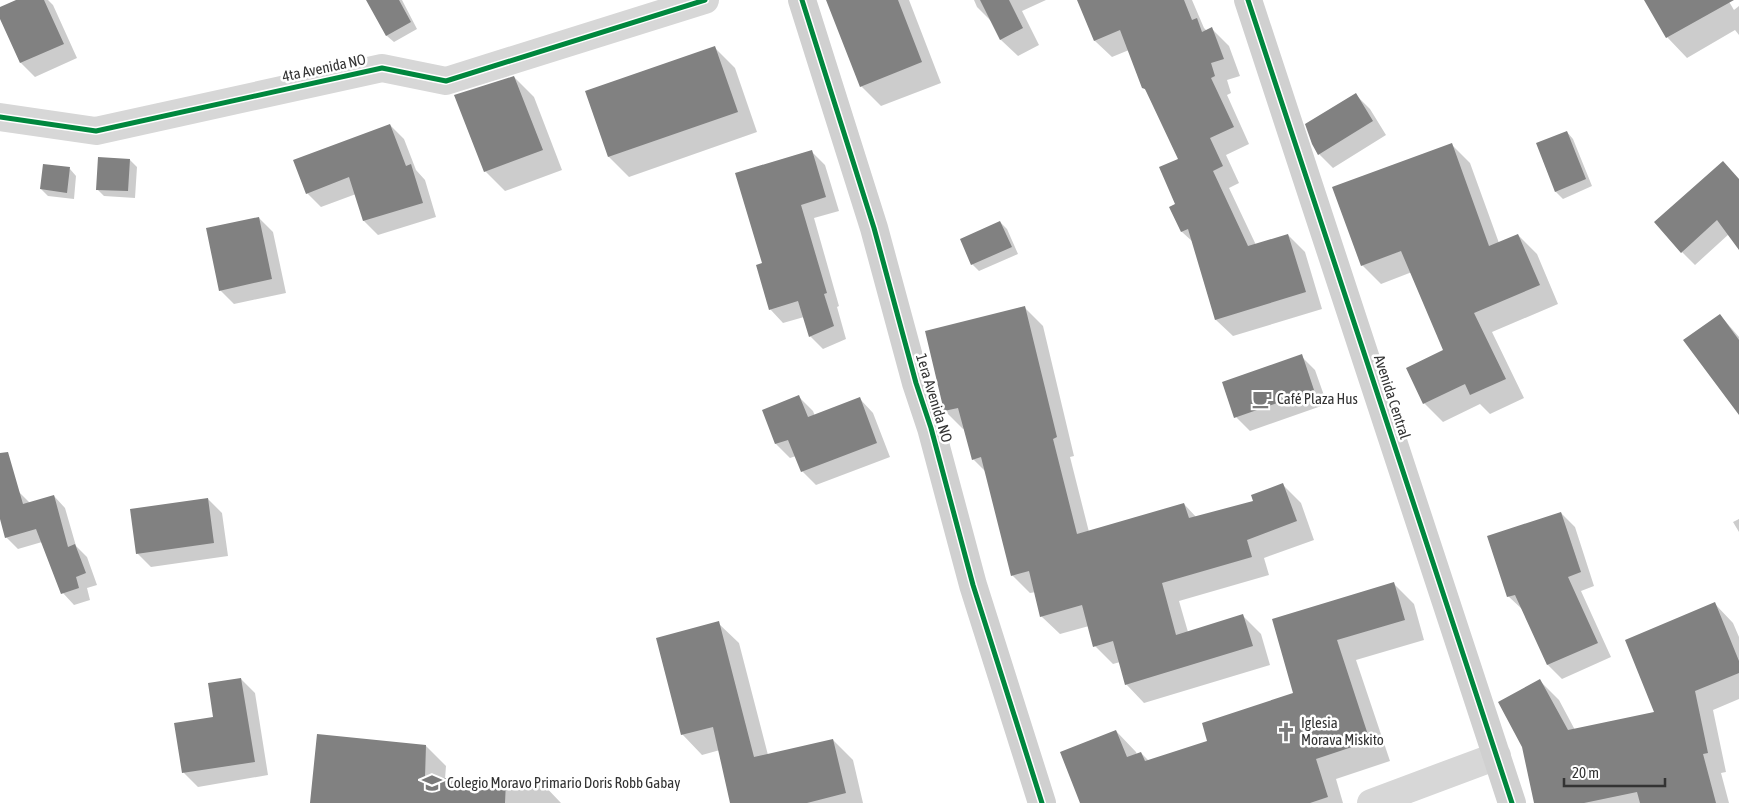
<svg xmlns="http://www.w3.org/2000/svg" width="1739" height="803" viewBox="0 0 1739 803" font-family="'Asap Condensed',sans-serif">
	<style>
		.shadow { fill: #0003 }
		.building { fill: #818181 }
		.lines { fill: none; stroke-linecap: round; stroke-linejoin: round }
		.street { stroke: #d7d7d7; stroke-width: 28 }
		.secondary { stroke: #d0d0d0; stroke-width: 28 }
		.cycleway-casing { stroke: #fff; stroke-width: 8 }
		.cycleway { stroke: #00873e; stroke-width: 5 }
		.labels { text-anchor: middle; stroke-width: 5; stroke-linejoin: round; paint-order: stroke }
		.street-label { font-size: 15px; fill: #333; stroke: #fff }
		.poi-label { font-size: 15px; fill: #333; stroke: #fff; text-anchor: start }
	</style>
	<rect width="100%" height="100%" fill="#fff"/>
	<path class="shadow" d="M 19,0 L 48,0 L 53,5 L 77,58 L 35,77 L 21,63 L 0,16 L 0,9 Z
		M 367,0 L 402,0 L 417,29 L 394,42 L 387,36 Z
		M 840,0 L 909,0 L 941,83 L 881,106 L 861,86 L 829,4 Z
		M 974,0 L 1046,0 L 1022,11 L 1039,45 L 1018,56 L 1001,40 L 993,23 L 977,7 Z
		M 1078,0 L 1192,0 L 1204,28 L 1207,31 L 1212,29 L 1229,46 L 1240,76 L 1227,80 L 1231,93 L 1227,95 L 1249,144 L 1226,155 L 1239,183 L 1229,188 L 1256,245 L 1288,235 L 1305,252 L 1322,309 L 1233,336 L 1216,320 L 1193,242 L 1182,232 L 1170,208 L 1177,204 L 1179,159 L 1148,93 L 1143,87 L 1129,50 L 1112,57 L 1095,41 Z
		M 1645,0 L 1728,0 L 1734,10 L 1739,6 L 1739,35 L 1735,30 L 1687,58 L 1667,37 Z
		M 715,48 L 735,68 L 757,132 L 629,177 L 609,157 L 587,92 Z
		M 514,77 L 534,97 L 562,170 L 505,191 L 485,171 Z
		M 1356,95 L 1370,109 L 1386,135 L 1333,168 L 1319,154 Z
		M 390,125 L 404,139 L 416,170 L 425,180 L 436,217 L 378,235 L 364,221 L 356,194 L 321,207 L 307,193 Z
		M 1567,132 L 1573,139 L 1592,186 L 1563,199 L 1556,192 L 1538,143 Z
		M 1451,144 L 1470,163 L 1499,243 L 1518,235 L 1537,254 L 1558,304 L 1492,332 L 1524,398 L 1490,414 L 1480,404 L 1443,422 L 1424,403 L 1445,351 L 1412,272 L 1381,284 L 1362,265 Z
		M 812,152 L 825,165 L 839,211 L 814,218 L 839,306 L 837,307 L 846,339 L 823,349 L 810,336 L 804,317 L 783,323 L 770,309 L 763,264 Z
		M 130,160 L 137,167 L 135,198 L 104,196 L 97,189 Z
		M 70,169 L 76,176 L 74,199 L 48,196 L 41,189 Z
		M 1739,179 L 1739,245 L 1729,234 L 1695,265 L 1682,252 Z
		M 259,218 L 273,232 L 286,293 L 234,304 L 220,290 Z
		M 1000,222 L 1007,229 L 1018,254 L 979,271 L 972,264 Z
		M 1025,308 L 1043,326 L 1074,456 L 1070,457 L 1089,532 L 1184,504 L 1197,518 L 1255,502 L 1283,485 L 1301,503 L 1314,540 L 1264,558 L 1269,575 L 1179,601 L 1188,632 L 1243,616 L 1261,634 L 1270,665 L 1144,703 L 1126,684 L 1120,662 L 1113,664 L 1095,646 L 1089,626 L 1060,634 L 1041,616 L 1036,592 L 1030,593 L 1012,575 L 986,472 L 973,459 L 965,428 L 963,429 L 945,411 Z
		M 1720,315 L 1739,337 L 1739,410 Z
		M 1301,356 L 1315,370 L 1327,404 L 1250,431 L 1236,417 Z
		M 799,397 L 813,411 L 815,416 L 860,399 L 873,413 L 890,457 L 816,485 L 802,471 L 796,456 L 790,458 L 776,444 L 764,410 Z
		M 18,491 L 30,503 L 54,496 L 65,508 L 76,546 L 87,557 L 97,585 L 87,588 L 90,600 L 74,605 L 63,593 L 42,542 L 18,549 L 6,537 L 0,514 L 0,496 Z
		M 208,499 L 222,513 L 228,556 L 151,567 L 137,553 Z
		M 1561,513 L 1575,527 L 1594,586 L 1581,591 L 1611,657 L 1562,679 L 1548,665 L 1523,610 L 1508,596 Z
		M 1739,519 L 1739,532 L 1733,522 Z
		M 1394,584 L 1414,604 L 1424,640 L 1356,660 L 1390,761 L 1336,779 L 1343,803 L 1081,803 L 1116,731 L 1136,752 L 1137,755 L 1141,753 L 1149,761 L 1209,742 L 1294,694 L 1273,620 Z
		M 1715,604 L 1733,623 L 1739,637 L 1739,699 L 1713,710 L 1726,772 L 1721,773 L 1729,803 L 1535,803 L 1540,681 L 1559,700 L 1575,730 L 1655,713 Z
		M 718,623 L 739,643 L 768,755 L 833,740 L 853,760 L 863,803 L 732,803 L 720,750 L 702,755 L 682,734 Z
		M 241,679 L 255,693 L 268,775 L 198,787 L 184,773 L 176,724 L 214,718 Z
		M 426,746 L 446,766 L 445,779 L 480,796 L 541,782 L 561,803 L 312,803 Z"/>
	<path class="building" d="M 16,0 L 44,0 L 64,44 L 20,63 L 0,19 L 0,7 Z
		M 366,0 L 399,0 L 411,22 L 386,36 Z
		M 826,0 L 898,0 L 922,62 L 860,87 Z
		M 980,0 L 1009,0 L 1023,28 L 1000,40 Z
		M 1077,0 L 1184,0 L 1192,20 L 1197,18 L 1202,32 L 1212,27 L 1224,59 L 1211,63 L 1215,76 L 1211,78 L 1234,127 L 1210,138 L 1223,166 L 1213,171 L 1248,246 L 1288,234 L 1306,292 L 1215,320 L 1188,229 L 1181,232 L 1169,207 L 1175,204 L 1159,167 L 1178,159 L 1145,89 L 1142,88 L 1120,30 L 1094,41 Z
		M 1644,0 L 1734,0 L 1666,38 Z
		M 715,46 L 738,112 L 608,157 L 585,91 Z
		M 514,76 L 543,150 L 484,172 L 454,95 Z
		M 1356,93 L 1373,121 L 1318,155 L 1312,144 L 1305,124 Z
		M 390,124 L 406,166 L 411,164 L 423,203 L 363,221 L 349,177 L 306,194 L 293,160 Z
		M 1567,131 L 1586,179 L 1555,192 L 1536,143 Z
		M 1452,143 L 1489,246 L 1518,234 L 1540,285 L 1474,313 L 1506,379 L 1470,395 L 1465,384 L 1423,404 L 1406,368 L 1443,350 L 1401,251 L 1361,266 L 1332,187 Z
		M 812,150 L 826,197 L 801,205 L 827,293 L 824,294 L 834,326 L 809,337 L 798,301 L 769,310 L 756,265 L 762,263 L 735,173 Z
		M 98,157 L 130,159 L 128,191 L 96,190 Z
		M 1723,161 L 1739,179 L 1739,250 L 1717,220 L 1681,253 L 1654,222 Z
		M 43,164 L 70,167 L 67,193 L 40,189 Z
		M 259,217 L 272,279 L 219,291 L 206,228 Z
		M 1000,221 L 1012,247 L 971,265 L 960,239 Z
		M 1025,306 L 1057,437 L 1053,439 L 1077,534 L 1184,503 L 1189,518 L 1253,501 L 1251,495 L 1283,483 L 1297,521 L 1247,540 L 1252,557 L 1162,583 L 1176,635 L 1243,614 L 1253,646 L 1125,685 L 1113,641 L 1093,647 L 1082,605 L 1040,617 L 1029,571 L 1011,576 L 981,457 L 972,460 L 958,408 L 944,411 L 925,331 Z
		M 1720,314 L 1739,340 L 1739,415 L 1683,340 Z
		M 1302,354 L 1314,390 L 1234,418 L 1222,382 Z
		M 799,395 L 808,417 L 860,397 L 877,443 L 801,472 L 788,440 L 775,444 L 762,410 Z
		M 8,452 L 23,504 L 54,495 L 68,547 L 75,544 L 86,573 L 76,577 L 79,588 L 61,594 L 36,529 L 5,538 L 0,519 L 0,453 Z
		M 208,498 L 214,543 L 136,554 L 130,509 Z
		M 1561,512 L 1581,572 L 1568,577 L 1598,643 L 1547,665 L 1515,595 L 1507,597 L 1487,536 Z
		M 1394,582 L 1405,620 L 1337,640 L 1370,741 L 1316,759 L 1328,797 L 1310,803 L 1080,803 L 1060,752 L 1116,730 L 1127,757 L 1141,752 L 1145,761 L 1207,741 L 1202,723 L 1293,693 L 1272,619 Z
		M 1715,602 L 1739,661 L 1739,673 L 1695,691 L 1708,753 L 1703,754 L 1716,803 L 1640,803 L 1637,792 L 1584,803 L 1534,803 L 1522,747 L 1498,702 L 1540,679 L 1568,730 L 1654,712 L 1625,640 Z
		M 719,621 L 754,757 L 833,739 L 846,793 L 807,803 L 730,803 L 713,727 L 681,735 L 656,638 Z
		M 241,678 L 255,762 L 182,773 L 174,723 L 213,717 L 208,683 Z
		M 317,734 L 426,745 L 425,777 L 506,781 L 505,803 L 310,803 Z"/>
	<g class="lines">
		<path class="street" d="M 0,117 L 96,131 L 382,68 L 446,81 L 705,0
			M 1371,803 L 1497,756"/>
		<path class="secondary" d="M 802,0 L 874,228 L 916,383 L 931,428 L 973,585 L 1042,803
			M 1248,0 L 1512,803"/>
		<defs>
			<path id="cycleway" d="M 802,0 L 874,228 L 916,383 L 931,428 L 973,585 L 1042,803
				M 1248,0 L 1512,803
				M 0,117 L 96,131 L 382,68 L 446,81 L 705,0"/>
		</defs>
		<use href="#cycleway" class="cycleway-casing"/>
		<use href="#cycleway" class="cycleway"/>
	</g>
	<defs>
		<symbol id="cafe-bare" viewBox="-9 -9 18 18"><path d="M-5.5-4.5H6V0H3Q3 3.5 0 3.5H-2.5Q-5.5 3.5-5.5 0ZM3-3.2v2h1.7v-2ZM-6 4.5H4V6H-6Z" fill="#7a7a7a" stroke="#fff" stroke-width="2.5" paint-order="stroke"/></symbol>
		<symbol id="church-bare" viewBox="-9 -9 18 18"><path d="M-1.2-6h2.4v3.5h3.3v2.4h-3.3V6h-2.4V-.1h-3.3v-2.4h3.3Z" fill="#7a7a7a" stroke="#fff" stroke-width="2.5" paint-order="stroke"/></symbol>
		<symbol id="school-bare" viewBox="-9 -9 18 18"><path d="M0-5L7-2L0 1L-7-2ZM-4 1L0 2.5L4 1V4Q0 6-4 4Z" fill="#7a7a7a" stroke="#fff" stroke-width="2.5" paint-order="stroke"/></symbol>
	</defs>
	<g fill-rule="evenodd">
		<use href="#cafe-bare" x="1248" y="385" width="28" height="28"/>
		<use href="#church-bare" x="1272" y="718" width="28" height="28"/>
		<use href="#school-bare" x="418" y="769" width="28" height="28"/>
	</g>
	<g class="labels">
		<g class="street-label">
			<text transform="translate(324 68) rotate(-12)" y="5">4ta Avenida NO</text>
			<text transform="translate(1392 397) rotate(72)" y="5">Avenida Central</text>
			<text transform="translate(934 398) rotate(73)" y="5">1era Avenida NO</text>
		</g>
		<g class="poi-label">
			<text x="1277" y="404">Café Plaza Hus</text>
			<text x="1301" y="728">Iglesia<tspan x="1301" dy="17">Morava Miskito</tspan></text>
			<text x="447" y="788">Colegio Moravo Primario Doris Robb Gabay</text>
		</g>
	</g>
	<path d="M1564 778v8h101v-8" fill="none" stroke="#333333" stroke-width="2.5"/>
	<text x="1572" y="778" font-size="15" fill="#333333" stroke="#ffffff" stroke-width="4" paint-order="stroke">20 m</text>
</svg>
